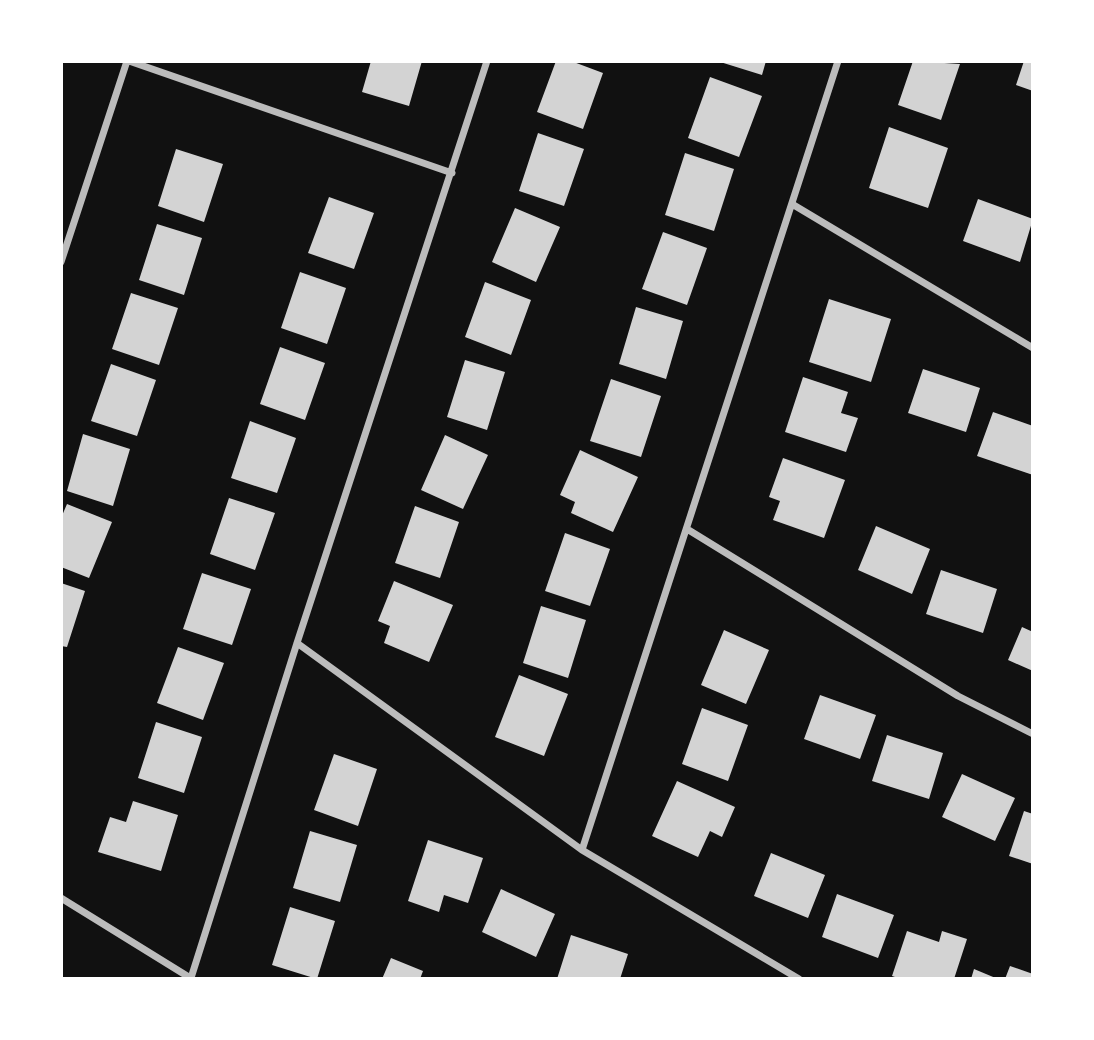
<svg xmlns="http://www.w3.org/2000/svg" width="1094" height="1040" viewBox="0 0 1094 1040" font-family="'Libre Baskerville',serif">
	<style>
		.building { fill: #d3d3d3 }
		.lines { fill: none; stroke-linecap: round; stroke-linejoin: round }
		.minor { stroke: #bcbcbc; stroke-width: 7 }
	</style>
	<rect width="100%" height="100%" fill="#111"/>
	<path class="building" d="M 371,61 L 422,61 L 409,106 L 362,92 Z
		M 556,61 L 571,61 L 603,73 L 583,129 L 537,112 Z
		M 717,61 L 766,61 L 762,75 Z
		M 913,61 L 960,64 L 941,120 L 898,105 Z
		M 1024,61 L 1033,61 L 1033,91 L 1016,85 Z
		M 710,77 L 762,96 L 739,157 L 688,138 Z
		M 889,127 L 948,148 L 928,208 L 869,188 Z
		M 538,133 L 584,149 L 564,206 L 519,191 Z
		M 176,149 L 223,164 L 204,222 L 158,206 Z
		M 685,153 L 734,169 L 714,231 L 665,215 Z
		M 329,197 L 374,213 L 354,269 L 308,253 Z
		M 978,199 L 1033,219 L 1020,262 L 963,241 Z
		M 515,208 L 560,227 L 536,282 L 492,262 Z
		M 157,224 L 202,238 L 184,295 L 139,280 Z
		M 663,232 L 707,248 L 687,305 L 642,289 Z
		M 300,272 L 346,288 L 327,344 L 281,328 Z
		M 485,282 L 531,300 L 511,355 L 465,337 Z
		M 131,293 L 178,308 L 159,365 L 112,349 Z
		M 829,299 L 891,319 L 871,382 L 809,362 Z
		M 636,307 L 683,321 L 666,379 L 619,364 Z
		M 280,347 L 325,363 L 305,420 L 260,404 Z
		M 465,360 L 505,372 L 487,430 L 447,417 Z
		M 111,364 L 156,380 L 137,436 L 91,421 Z
		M 923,369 L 980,388 L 966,432 L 908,413 Z
		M 803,377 L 848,392 L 841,413 L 858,418 L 846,452 L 785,432 Z
		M 611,379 L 661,396 L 641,457 L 590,441 Z
		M 993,412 L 1033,426 L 1033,475 L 977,456 Z
		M 250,421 L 296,438 L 277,493 L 231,478 Z
		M 83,434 L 130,449 L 113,506 L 67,491 Z
		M 445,435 L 488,455 L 463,509 L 421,490 Z
		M 580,450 L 638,477 L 613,532 L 571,513 L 575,502 L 560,495 Z
		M 783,458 L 845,480 L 824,538 L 773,520 L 780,501 L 769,497 Z
		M 229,498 L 275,513 L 255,570 L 210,554 Z
		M 67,504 L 112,522 L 89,578 L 61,567 L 61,518 Z
		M 415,506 L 459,522 L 440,578 L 395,563 Z
		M 876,526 L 930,549 L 912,594 L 858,570 Z
		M 565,533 L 610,549 L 590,606 L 545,591 Z
		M 941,570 L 997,589 L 983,633 L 926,614 Z
		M 202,573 L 251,589 L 232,645 L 183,629 Z
		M 394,581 L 453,605 L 429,662 L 384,643 L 390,626 L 378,621 Z
		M 61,583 L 85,591 L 67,647 L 61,646 Z
		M 541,606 L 586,620 L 568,678 L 523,663 Z
		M 1022,627 L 1033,632 L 1033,671 L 1008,660 Z
		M 724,630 L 769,650 L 746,704 L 701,685 Z
		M 178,647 L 224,663 L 203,720 L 157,703 Z
		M 519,675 L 568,694 L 544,756 L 495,737 Z
		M 820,695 L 876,715 L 860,759 L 804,739 Z
		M 702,708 L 748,725 L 728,781 L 682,764 Z
		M 156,722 L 202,737 L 184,793 L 138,778 Z
		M 887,735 L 943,753 L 929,799 L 872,781 Z
		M 334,754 L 377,769 L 358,826 L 314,810 Z
		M 962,774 L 1015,798 L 995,841 L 942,817 Z
		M 677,781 L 735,807 L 722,837 L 710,831 L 698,857 L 652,836 Z
		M 133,801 L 178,815 L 161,871 L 98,852 L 110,817 L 126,822 Z
		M 1024,811 L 1033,814 L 1033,864 L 1009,856 Z
		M 310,831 L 357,845 L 340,902 L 293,888 Z
		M 428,840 L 483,858 L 468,903 L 444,895 L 439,912 L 408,901 Z
		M 771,853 L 825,875 L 808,918 L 754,896 Z
		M 501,889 L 555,914 L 536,957 L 482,932 Z
		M 837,894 L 894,915 L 878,958 L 822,937 Z
		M 290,907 L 335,921 L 317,979 L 272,965 Z
		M 907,931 L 939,942 L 942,931 L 967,939 L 954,979 L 901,979 L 892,976 Z
		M 571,935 L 628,954 L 620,979 L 557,979 Z
		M 391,958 L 423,971 L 420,979 L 382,979 Z
		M 1010,966 L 1033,974 L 1033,979 L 1005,979 Z
		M 974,969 L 998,979 L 971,979 Z"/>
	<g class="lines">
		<path class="minor" d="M 129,61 L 452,173
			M 792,204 L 1033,348
			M 61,262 L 127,61
			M 687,529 L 958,696 L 1033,734
			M 297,643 L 582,850 L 799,979
			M 582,850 L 838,61
			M 61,898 L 192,979
			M 191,978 L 297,643 L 487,61"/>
	</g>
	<rect width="1094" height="1040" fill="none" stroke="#ffffff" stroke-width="126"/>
</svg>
